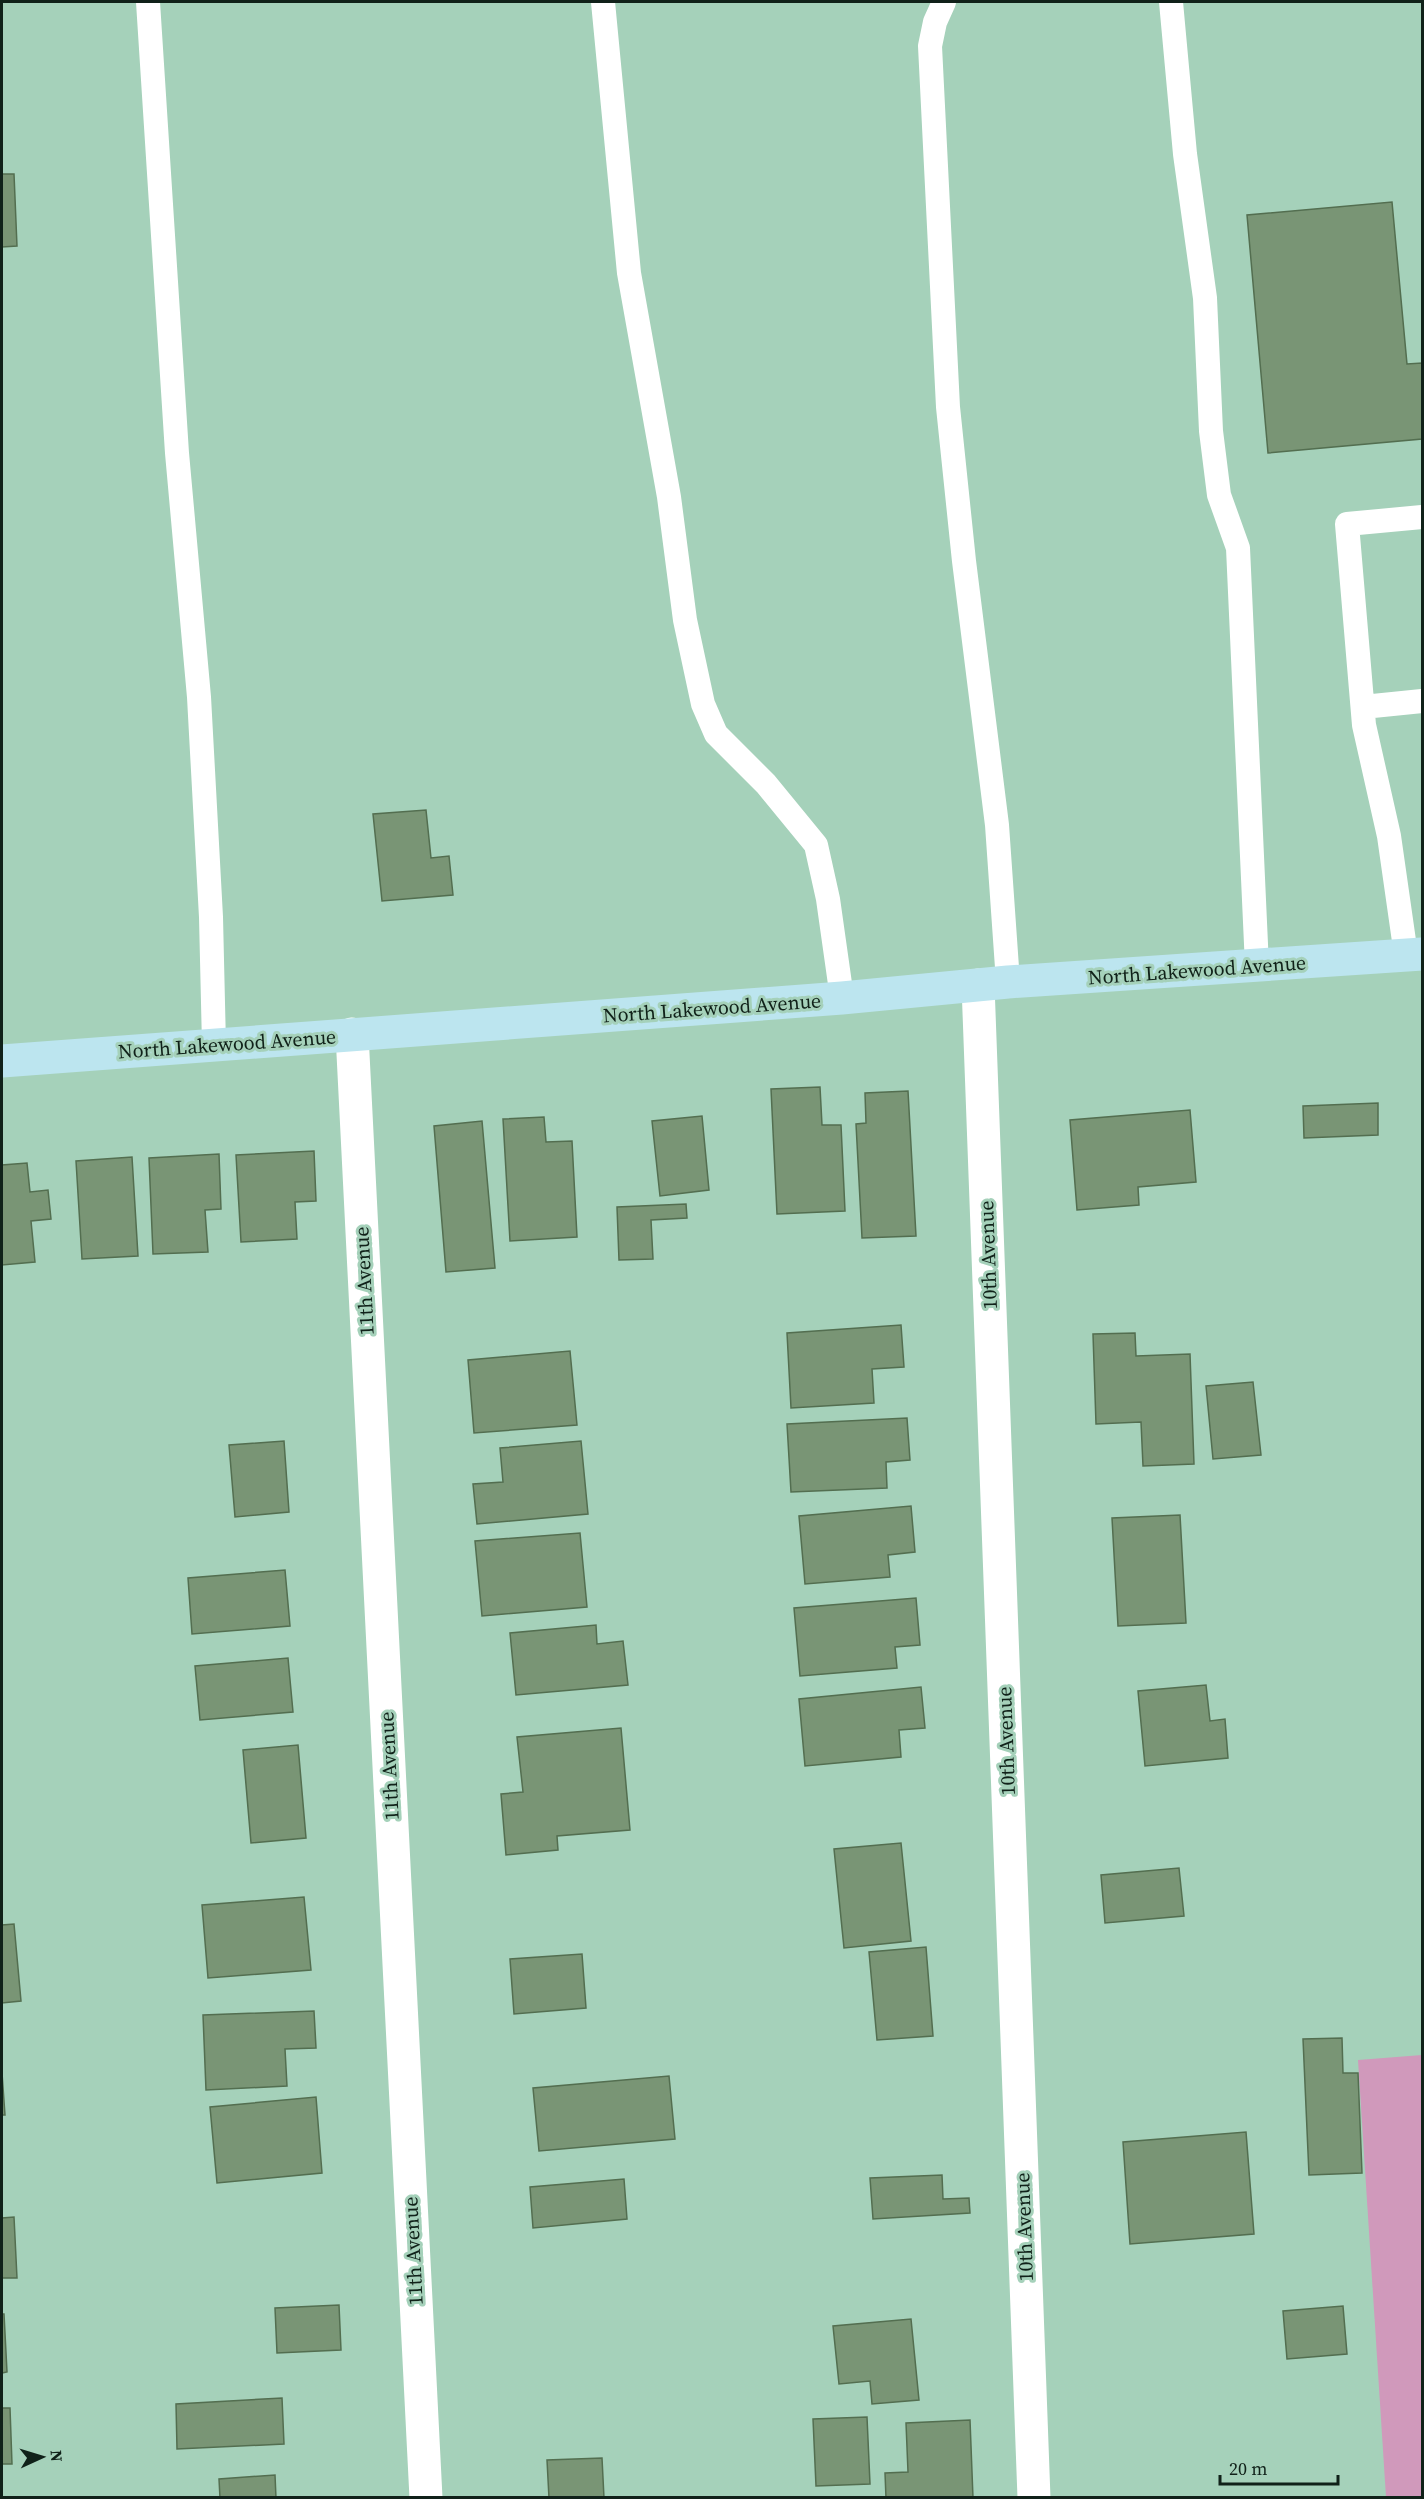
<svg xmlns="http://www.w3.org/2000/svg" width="1424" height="2499" viewBox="0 0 1424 2499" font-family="'Source Serif 4',serif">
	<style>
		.green { fill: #d099bb }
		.building { fill: #799575; stroke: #536e50; stroke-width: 1.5 }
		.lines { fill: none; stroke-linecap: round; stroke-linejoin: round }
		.lane { stroke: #fff; stroke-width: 24 }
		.street { stroke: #fff; stroke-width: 33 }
		.secondary { stroke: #bce5ef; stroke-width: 33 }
		.labels { text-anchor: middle; stroke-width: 6; stroke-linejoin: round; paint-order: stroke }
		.street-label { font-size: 20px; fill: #102119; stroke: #a5d1ba }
	</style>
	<rect width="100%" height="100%" fill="#a5d1ba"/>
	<path class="green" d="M 1422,2055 L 1422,2497 L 1386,2497 L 1358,2060 Z"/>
	<path class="building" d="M 2,174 L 14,174 L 17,246 L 2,247 Z
		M 1392,202 L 1407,364 L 1422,363 L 1422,439 L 1268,453 L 1247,215 Z
		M 426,810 L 431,858 L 449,856 L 453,895 L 382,901 L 373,814 Z
		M 820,1087 L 822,1125 L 841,1125 L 845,1211 L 777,1214 L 771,1089 Z
		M 908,1091 L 916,1236 L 862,1238 L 856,1124 L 866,1123 L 865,1093 Z
		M 1378,1103 L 1378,1135 L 1304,1138 L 1303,1106 Z
		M 1190,1110 L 1196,1182 L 1138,1187 L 1139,1205 L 1077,1210 L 1070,1120 Z
		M 702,1116 L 709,1190 L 660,1196 L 652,1121 Z
		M 544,1117 L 546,1142 L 572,1141 L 577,1237 L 510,1241 L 503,1119 Z
		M 482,1121 L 495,1268 L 446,1272 L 434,1126 Z
		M 314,1151 L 316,1201 L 295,1202 L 297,1239 L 241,1242 L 236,1155 Z
		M 219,1154 L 221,1209 L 205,1210 L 208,1252 L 153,1254 L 149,1158 Z
		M 132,1157 L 138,1256 L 82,1259 L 76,1161 Z
		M 27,1163 L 30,1192 L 48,1190 L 51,1219 L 31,1221 L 35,1262 L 2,1265 L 2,1165 Z
		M 686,1204 L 687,1218 L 651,1220 L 653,1259 L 619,1260 L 617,1207 Z
		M 901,1325 L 904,1367 L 872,1369 L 874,1403 L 791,1408 L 787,1333 Z
		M 1135,1333 L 1136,1356 L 1190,1354 L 1194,1464 L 1143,1466 L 1141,1422 L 1096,1424 L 1093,1334 Z
		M 570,1351 L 577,1425 L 474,1433 L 468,1360 Z
		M 1253,1382 L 1261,1455 L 1213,1459 L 1206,1386 Z
		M 907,1418 L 910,1460 L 886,1462 L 887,1488 L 791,1492 L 787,1424 Z
		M 284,1441 L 289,1512 L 235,1517 L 229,1445 Z
		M 581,1441 L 588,1514 L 477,1524 L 473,1484 L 503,1482 L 500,1448 Z
		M 911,1506 L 915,1552 L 888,1555 L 890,1577 L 805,1584 L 799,1516 Z
		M 1180,1515 L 1186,1623 L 1118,1626 L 1112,1518 Z
		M 580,1533 L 587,1607 L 482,1616 L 475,1541 Z
		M 285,1570 L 290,1626 L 192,1634 L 188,1578 Z
		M 916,1598 L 920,1645 L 895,1647 L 897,1668 L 800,1676 L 794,1608 Z
		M 596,1625 L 597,1644 L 623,1641 L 628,1685 L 516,1695 L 510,1633 Z
		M 288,1658 L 293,1712 L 200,1720 L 195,1666 Z
		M 1206,1685 L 1210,1721 L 1225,1719 L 1228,1758 L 1145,1766 L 1138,1691 Z
		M 921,1687 L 925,1728 L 899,1730 L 901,1757 L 805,1766 L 799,1699 Z
		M 621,1728 L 630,1830 L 557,1836 L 558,1850 L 506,1855 L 501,1794 L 523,1792 L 517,1737 Z
		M 298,1745 L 306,1838 L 251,1843 L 243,1750 Z
		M 901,1843 L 911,1941 L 844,1948 L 834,1849 Z
		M 1179,1868 L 1184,1916 L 1105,1923 L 1101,1875 Z
		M 304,1897 L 311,1970 L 208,1978 L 202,1905 Z
		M 14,1924 L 21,2001 L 2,2003 L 2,1925 Z
		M 926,1947 L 933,2036 L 877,2040 L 869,1952 Z
		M 582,1954 L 586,2008 L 514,2014 L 510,1959 Z
		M 314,2011 L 316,2048 L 285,2049 L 287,2086 L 206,2090 L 203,2015 Z
		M 1342,2038 L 1343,2073 L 1358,2073 L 1362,2173 L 1309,2175 L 1303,2039 Z
		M 2,2073 L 5,2115 L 2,2115 Z
		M 669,2076 L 675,2139 L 539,2151 L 533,2088 Z
		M 316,2097 L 322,2173 L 217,2183 L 210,2107 Z
		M 1246,2132 L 1254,2234 L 1130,2244 L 1123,2142 Z
		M 942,2175 L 943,2199 L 969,2198 L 970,2213 L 873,2219 L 870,2178 Z
		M 624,2179 L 627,2219 L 533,2228 L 530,2187 Z
		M 14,2217 L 17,2278 L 2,2278 L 2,2218 Z
		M 339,2305 L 341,2350 L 277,2353 L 275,2308 Z
		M 1343,2306 L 1347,2354 L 1287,2359 L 1283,2311 Z
		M 2,2314 L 4,2314 L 7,2372 L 2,2373 Z
		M 911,2319 L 919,2400 L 872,2404 L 870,2381 L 839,2384 L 833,2326 Z
		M 282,2398 L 284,2444 L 177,2449 L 176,2404 Z
		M 2,2408 L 10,2408 L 12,2464 L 2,2464 Z
		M 867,2417 L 870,2484 L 816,2486 L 813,2419 Z
		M 970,2420 L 973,2498 L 886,2498 L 885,2473 L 908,2472 L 906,2423 Z
		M 602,2458 L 604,2498 L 549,2498 L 547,2460 Z
		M 275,2475 L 276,2498 L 220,2498 L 219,2479 Z"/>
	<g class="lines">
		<path class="lane" d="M 148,2 L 177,453 L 199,697 L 211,917 L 214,1045
			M 603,2 L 629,273 L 669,497 L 685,620 L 703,704 L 716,734 L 766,784 L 816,845 L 828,899 L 842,998
			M 944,2 L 935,22 L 930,46 L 948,407 L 964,561 L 997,825 L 1008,982
			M 1171,2 L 1185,154 L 1205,298 L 1211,431 L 1219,495 L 1238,548 L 1257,966
			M 1363,707 L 1422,701
			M 1406,955 L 1389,836 L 1364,725 L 1347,524 L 1422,517"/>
		<path class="street" d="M 978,985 L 1034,2498
			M 352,1034 L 426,2498"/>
		<path class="secondary" d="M 2,1061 L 842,998 L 1008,982 L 1422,954"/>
	</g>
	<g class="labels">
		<g class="street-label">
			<text transform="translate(1197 970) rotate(-4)" y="7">North Lakewood Avenue</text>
			<text transform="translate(712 1008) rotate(-4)" y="7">North Lakewood Avenue</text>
			<text transform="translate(227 1044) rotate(-4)" y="7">North Lakewood Avenue</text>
			<text transform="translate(988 1255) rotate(-92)" y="7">10th Avenue</text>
			<text transform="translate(364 1281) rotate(-93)" y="7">11th Avenue</text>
			<text transform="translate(1006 1741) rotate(-92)" y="7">10th Avenue</text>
			<text transform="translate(389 1766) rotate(-93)" y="7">11th Avenue</text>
			<text transform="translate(1024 2227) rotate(-92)" y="7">10th Avenue</text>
			<text transform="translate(413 2251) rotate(-93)" y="7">11th Avenue</text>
		</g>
	</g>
	<rect width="1424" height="2499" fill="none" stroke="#102119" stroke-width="6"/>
	<g transform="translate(42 2457) rotate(86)" stroke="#a5d1ba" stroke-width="4.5" paint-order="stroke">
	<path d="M0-4.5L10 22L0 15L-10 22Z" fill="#102119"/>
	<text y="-9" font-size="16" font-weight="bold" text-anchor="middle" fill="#102119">N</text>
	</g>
	<path d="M1220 2475v9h118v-9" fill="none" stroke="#102119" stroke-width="3"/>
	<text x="1229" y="2475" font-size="18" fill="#102119" stroke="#a5d1ba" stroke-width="4.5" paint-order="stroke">20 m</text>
</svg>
